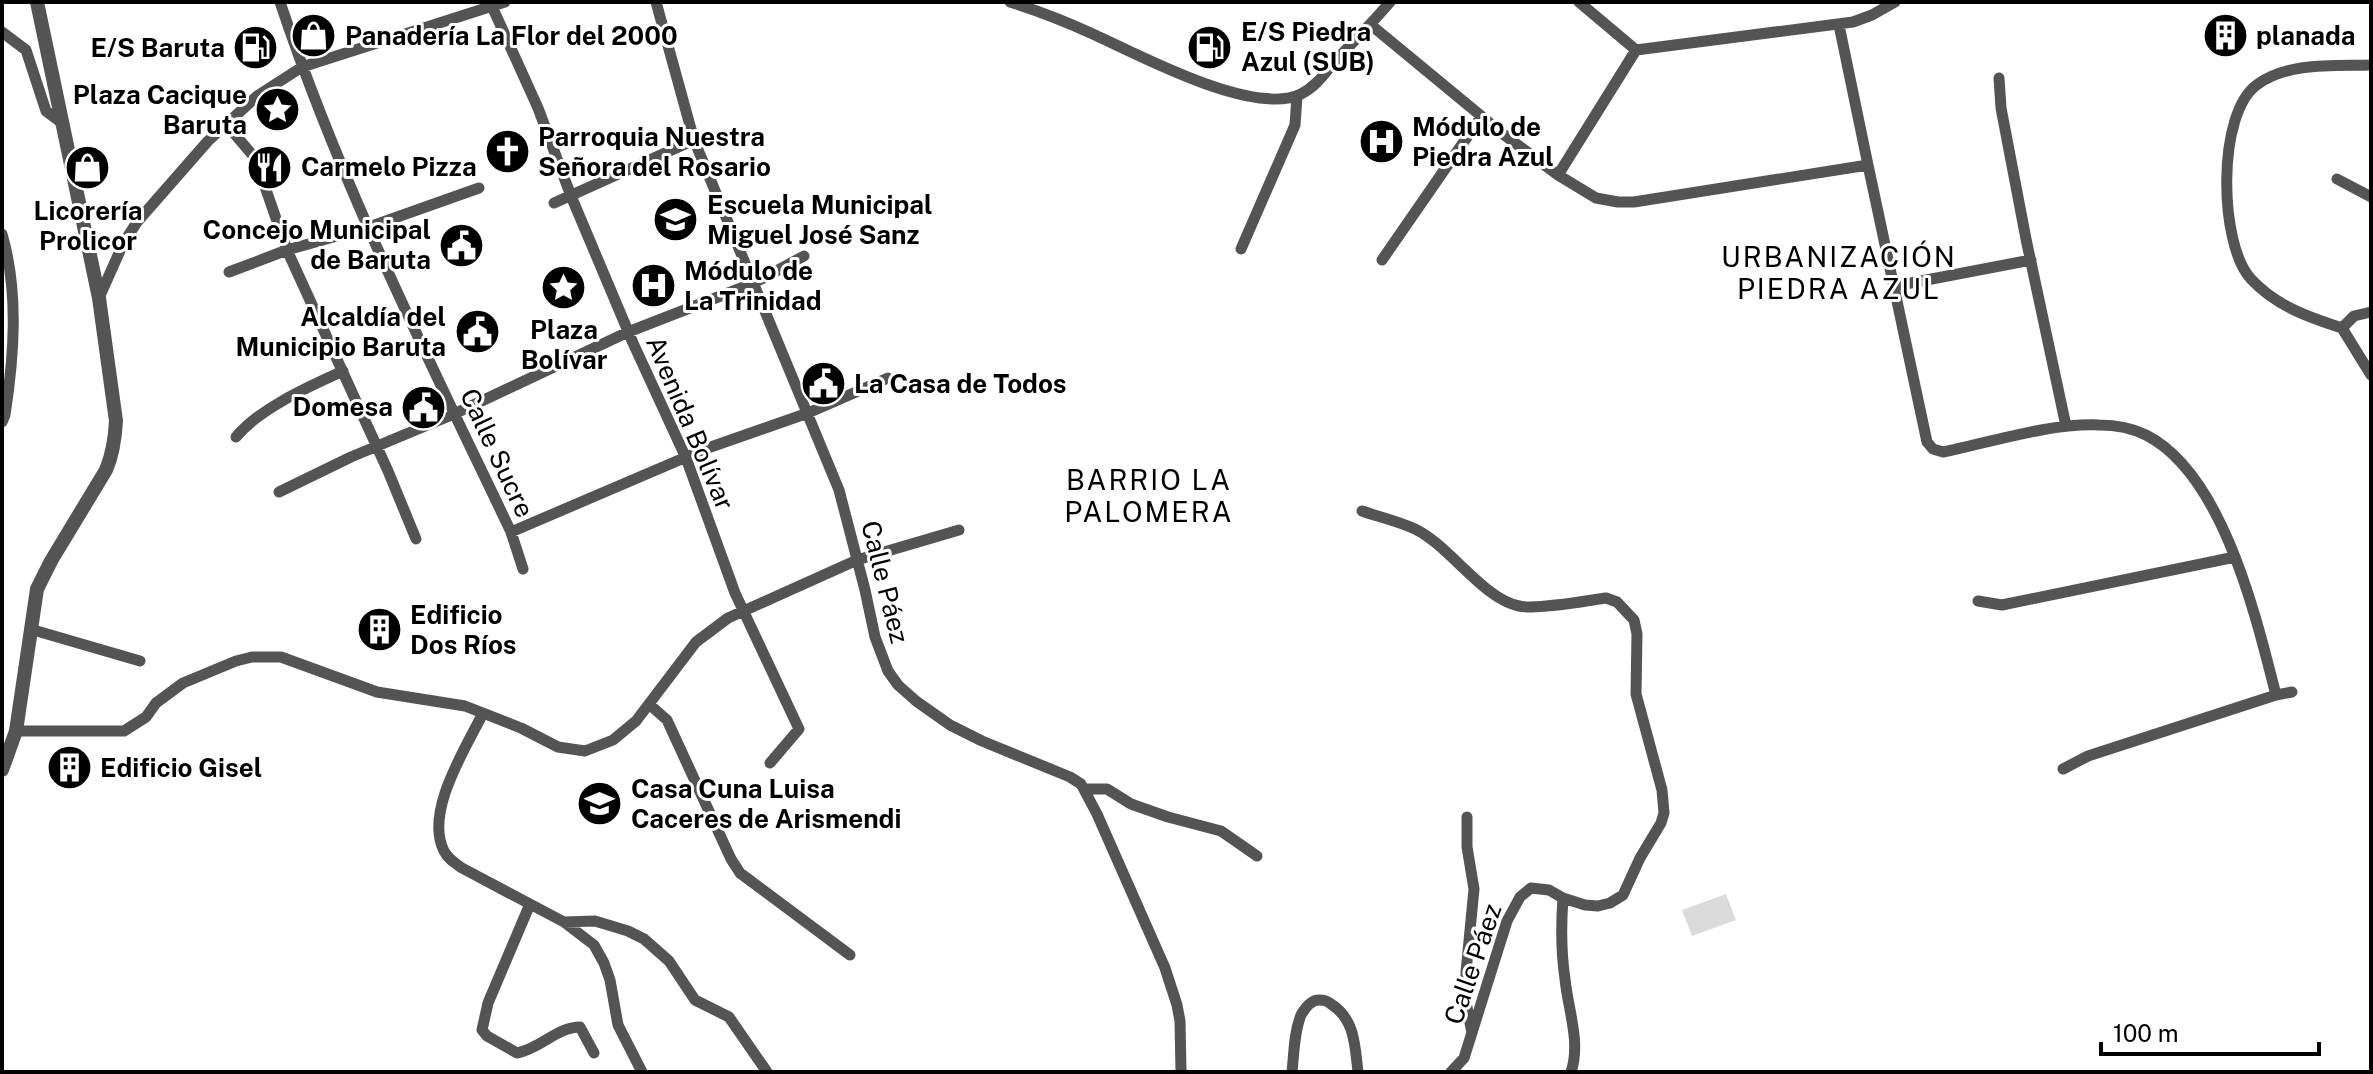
<svg xmlns="http://www.w3.org/2000/svg" width="2373" height="1074" viewBox="0 0 2373 1074" font-family="'Public Sans',sans-serif">
	<style>
		.green { fill: #dbdbdb }
		.lines { fill: none; stroke-linecap: round; stroke-linejoin: round }
		.minor { stroke: #545454; stroke-width: 11 }
		.tertiary { stroke: #545454; stroke-width: 14 }
		.labels { text-anchor: middle; stroke-width: 6; stroke-linejoin: round; paint-order: stroke }
		.poi-label { font-size: 26px; font-weight: bold; fill: #000; stroke: #fff; text-anchor: start }
		.street-label { font-size: 26px; fill: #000; stroke: #fff }
		.neighbourhood-label { font-size: 28px; letter-spacing: 2px; fill: #000; stroke: #fff }
	</style>
	<rect width="100%" height="100%" fill="#fff"/>
	<path class="green" d="M 1726,894 L 1736,920 L 1692,936 L 1682,910 Z"/>
	<g class="lines">
		<path class="minor" d="M 280,2 C 341,185 428,358 511,532 L 523,569
			M 490,2 L 538,108 L 571,196 L 633,343 L 686,458 L 735,593 L 799,729 L 770,763
			M 656,2 L 694,140 L 839,490 L 865,590 L 875,637 L 888,671 L 898,685 L 916,701 L 950,725 L 982,741 L 1070,777 L 1081,784 L 1097,814 L 1165,968 L 1177,1005 L 1180,1021 L 1181,1072
			M 1010,2 C 1039,11 1067,22 1095,35 C 1141,56 1254,117 1301,94 C 1319,85 1327,69 1340,56 C 1357,38 1374,21 1390,2
			M 1579,2 L 1636,50 L 1853,22 L 1872,15 L 1895,2
			M 1371,25 L 1503,134 L 1558,175 L 1596,198 L 1618,202 L 1634,202 L 1868,165 L 1839,25
			M 2,32 L 26,50 L 46,111 L 62,123
			M 2371,65 C 2334,66 2289,62 2258,84 C 2216,112 2219,245 2251,279 C 2276,306 2308,317 2342,328 L 2354,316 L 2371,312
			M 1999,78 L 2001,108 L 2026,239 L 2066,426
			M 227,125 L 255,158 L 287,250 L 388,471 L 416,539
			M 1868,165 L 1927,442 L 1933,449 L 1943,452 C 1991,442 2050,423 2099,425 C 2114,425 2132,428 2146,435 C 2223,474 2256,617 2276,695 L 2292,692
			M 1558,175 L 1636,50
			M 2337,179 L 2371,197
			M 554,203 L 694,140
			M 2,234 C 19,292 14,357 5,415 L 2,422
			M 1241,249 L 1295,125 L 1297,96
			M 1382,260 L 1481,117
			M 229,272 L 287,250 L 369,227 L 479,188
			M 1895,286 L 2031,260
			M 99,298 L 123,244 L 137,222 L 208,141 L 257,96 L 302,67 L 505,2
			M 2342,328 L 2371,375
			M 236,437 C 260,408 308,387 343,371
			M 279,492 L 351,457 L 454,414 L 628,332 L 754,283 L 804,256
			M 1362,511 C 1379,517 1398,521 1415,529 C 1450,546 1482,598 1519,606 C 1537,610 1585,601 1606,598 L 1617,602 L 1634,620 L 1637,634 L 1636,694 L 1662,790 L 1664,813 L 1661,823 L 1640,858 L 1623,895 L 1610,903 L 1598,906 L 1585,905 L 1563,898 L 1549,890 L 1531,888 L 1520,897 L 1507,921 L 1464,1058 L 1451,1072
			M 511,532 L 705,449 L 808,413 L 888,378
			M 1978,601 L 2002,605 L 2235,557
			M 30,629 L 140,661
			M 650,705 L 667,720 L 731,859 L 740,873 L 850,955
			M 483,713 C 466,748 424,812 444,851 C 448,859 455,863 462,868 L 564,922 L 594,945 L 604,963 L 610,980 L 618,1025 L 642,1072
			M 16,731 L 124,731 L 146,717 L 156,703 L 183,683 L 236,661 L 252,657 L 281,657 L 377,692 L 465,706 L 521,728 L 558,747 L 585,751 L 613,740 L 636,721 L 696,642 L 728,618 L 857,560 L 959,530
			M 2063,769 L 2088,756 L 2276,695
			M 1084,789 L 1107,789 L 1131,804 L 1168,817 L 1221,831 L 1257,856
			M 1467,817 L 1467,847 L 1474,889 L 1466,972 L 1466,1002 L 1472,1033
			M 1563,898 C 1561,925 1561,952 1565,979 C 1568,1010 1581,1042 1571,1072
			M 530,904 L 488,1003 L 482,1030 L 487,1036 L 517,1053 C 540,1049 557,1027 580,1027 L 594,1053
			M 564,922 L 595,921 L 628,931 L 644,939 L 669,961 L 695,1000 L 729,1017 L 767,1072
			M 1292,1072 C 1294,1054 1294,1032 1301,1015 C 1305,1008 1311,1000 1319,1000 C 1325,1000 1327,1001 1331,1004 C 1355,1019 1355,1046 1358,1072"/>
		<path class="tertiary" d="M 2,770 L 16,731 L 37,589 L 51,561 L 106,470 C 113,454 115,439 116,421 L 99,298 L 37,2"/>
	</g>
	<defs>
		<symbol id="shop-disc" viewBox="-11 -11 22 22"><circle r="9.5" fill="#000" stroke="#fff"/><path d="M-5-2.5h2.3a2.7 3.5 0 0 1 5.4 0H5L5.5 6h-11ZM-1.5-2.5h3a1.5 2.3 0 0 0-3 0Z" fill="#fff"/></symbol>
		<symbol id="building-disc" viewBox="-11 -11 22 22"><circle r="9.5" fill="#000" stroke="#fff"/><path d="M-4-6H4V6H1V3H-1V6H-4ZM-2.5-4.3h1.7v1.8h-1.7ZM.8-4.3h1.7v1.8H.8ZM-2.5-1h1.7V.8h-1.7ZM.8-1h1.7V.8H.8Z" fill="#fff"/></symbol>
		<symbol id="fuel-disc" viewBox="-11 -11 22 22"><circle r="9.5" fill="#000" stroke="#fff"/><path d="M-5.5-6h7V0h2V4h1.3V-2.5L3-4.5l.8-.8L6-3V5H2.5V1h-1V6h-7ZM-4.2-4.7v3.2H.2V-4.7Z" fill="#fff"/></symbol>
		<symbol id="sight-disc" viewBox="-11 -11 22 22"><circle r="9.5" fill="#000" stroke="#fff"/><path d="M0-6L1.8-2.2L6-1.7L2.9 1.2L3.7 5.4L0 3.3L-3.7 5.4L-2.9 1.2L-6-1.7L-1.8-2.2Z" fill="#fff"/></symbol>
		<symbol id="hospital-disc" viewBox="-11 -11 22 22"><circle r="9.5" fill="#000" stroke="#fff"/><path d="M-5-5h3v3.5h4V-5h3V5h-3V1.5h-4V5h-3Z" fill="#fff"/></symbol>
		<symbol id="church-disc" viewBox="-11 -11 22 22"><circle r="9.5" fill="#000" stroke="#fff"/><path d="M-1.2-6h2.4v3.5h3.3v2.4h-3.3V6h-2.4V-.1h-3.3v-2.4h3.3Z" fill="#fff"/></symbol>
		<symbol id="restaurant-disc" viewBox="-11 -11 22 22"><circle r="9.5" fill="#000" stroke="#fff"/><path d="M-5-6h1v4h1v-4h1v4h1v-4h1v5L-1.5 .5V6h-2V.5L-5-1ZM5-6V6H3V1.5H1.5Q1.5-4 5-6Z" fill="#fff"/></symbol>
		<symbol id="school-disc" viewBox="-11 -11 22 22"><circle r="9.5" fill="#000" stroke="#fff"/><path d="M0-5L7-2L0 1L-7-2ZM-4 1L0 2.5L4 1V4Q0 6-4 4Z" fill="#fff"/></symbol>
		<symbol id="civic-disc" viewBox="-11 -11 22 22"><circle r="9.5" fill="#000" stroke="#fff"/><path d="M-.6-6.5H3V-4.5H.6V-3L4-1V1h2V6H-6V1h2V-1L-.6-3ZM-1.2 2.5V6h2.4V2.5Z" fill="#fff"/></symbol>
	</defs>
	<g fill-rule="evenodd">
		<use href="#shop-disc" x="288" y="10" width="51" height="51"/>
		<use href="#building-disc" x="2200" y="10" width="51" height="51"/>
		<use href="#fuel-disc" x="1184" y="22" width="51" height="51"/>
		<use href="#fuel-disc" x="230" y="22" width="51" height="51"/>
		<use href="#sight-disc" x="252" y="84" width="51" height="51"/>
		<use href="#hospital-disc" x="1356" y="116" width="51" height="51"/>
		<use href="#church-disc" x="482" y="126" width="51" height="51"/>
		<use href="#restaurant-disc" x="244" y="142" width="51" height="51"/>
		<use href="#shop-disc" x="62" y="142" width="51" height="51"/>
		<use href="#school-disc" x="650" y="194" width="51" height="51"/>
		<use href="#civic-disc" x="436" y="220" width="51" height="51"/>
		<use href="#hospital-disc" x="628" y="260" width="51" height="51"/>
		<use href="#sight-disc" x="538" y="262" width="51" height="51"/>
		<use href="#civic-disc" x="452" y="306" width="51" height="51"/>
		<use href="#civic-disc" x="798" y="358" width="51" height="51"/>
		<use href="#civic-disc" x="398" y="382" width="51" height="51"/>
		<use href="#building-disc" x="354" y="604" width="51" height="51"/>
		<use href="#building-disc" x="44" y="742" width="51" height="51"/>
		<use href="#school-disc" x="574" y="778" width="51" height="51"/>
	</g>
	<g class="labels">
		<g class="poi-label">
			<text x="1241" y="41">E/S Piedra<tspan x="1241" dy="30">Azul (SUB)</tspan></text>
			<text x="345" y="45">Panadería La Flor del 2000</text>
			<text x="2256" y="45">planada</text>
			<text x="225" y="57" text-anchor="end">E/S Baruta</text>
			<text x="247" y="104" text-anchor="end">Plaza Cacique<tspan x="247" dy="30">Baruta</tspan></text>
			<text x="1412" y="136">Módulo de<tspan x="1412" dy="30">Piedra Azul</tspan></text>
			<text x="538" y="146">Parroquia Nuestra<tspan x="538" dy="30">Señora del Rosario</tspan></text>
			<text x="301" y="176">Carmelo Pizza</text>
			<text x="707" y="214">Escuela Municipal<tspan x="707" dy="30">Miguel José Sanz</tspan></text>
			<text x="88" y="220" text-anchor="middle">Licorería<tspan x="88" dy="30">Prolicor</tspan></text>
			<text x="431" y="239" text-anchor="end">Concejo Municipal<tspan x="431" dy="30">de Baruta</tspan></text>
			<text x="684" y="280">Módulo de<tspan x="684" dy="30">La Trinidad</tspan></text>
			<text x="446" y="326" text-anchor="end">Alcaldía del<tspan x="446" dy="30">Municipio Baruta</tspan></text>
			<text x="564" y="339" text-anchor="middle">Plaza<tspan x="564" dy="30">Bolívar</tspan></text>
			<text x="854" y="393">La Casa de Todos</text>
			<text x="393" y="416" text-anchor="end">Domesa</text>
			<text x="410" y="624">Edificio<tspan x="410" dy="30">Dos Ríos</tspan></text>
			<text x="100" y="777">Edificio Gisel</text>
			<text x="631" y="798">Casa Cuna Luisa<tspan x="631" dy="30">Caceres de Arismendi</tspan></text>
		</g>
		<g class="street-label">
			<text transform="translate(690 423) rotate(67)" y="9">Avenida Bolívar</text>
			<text transform="translate(497 453) rotate(65)" y="9">Calle Sucre</text>
			<text transform="translate(885 582) rotate(76)" y="9">Calle Páez</text>
			<text transform="translate(1473 964) rotate(-71)" y="9">Calle Páez</text>
		</g>
		<g class="neighbourhood-label">
			<text x="1839" y="267">URBANIZACIÓN<tspan x="1839" dy="32">PIEDRA AZUL</tspan></text>
			<text x="1149" y="490">BARRIO LA<tspan x="1149" dy="32">PALOMERA</tspan></text>
		</g>
	</g>
	<rect width="2373" height="1074" fill="none" stroke="#000000" stroke-width="8"/>
	<path d="M2101 1042v12h218v-12" fill="none" stroke="#000000" stroke-width="4"/>
	<text x="2113" y="1042" font-size="24" fill="#000000" stroke="#ffffff" stroke-width="6" paint-order="stroke">100 m</text>
</svg>
